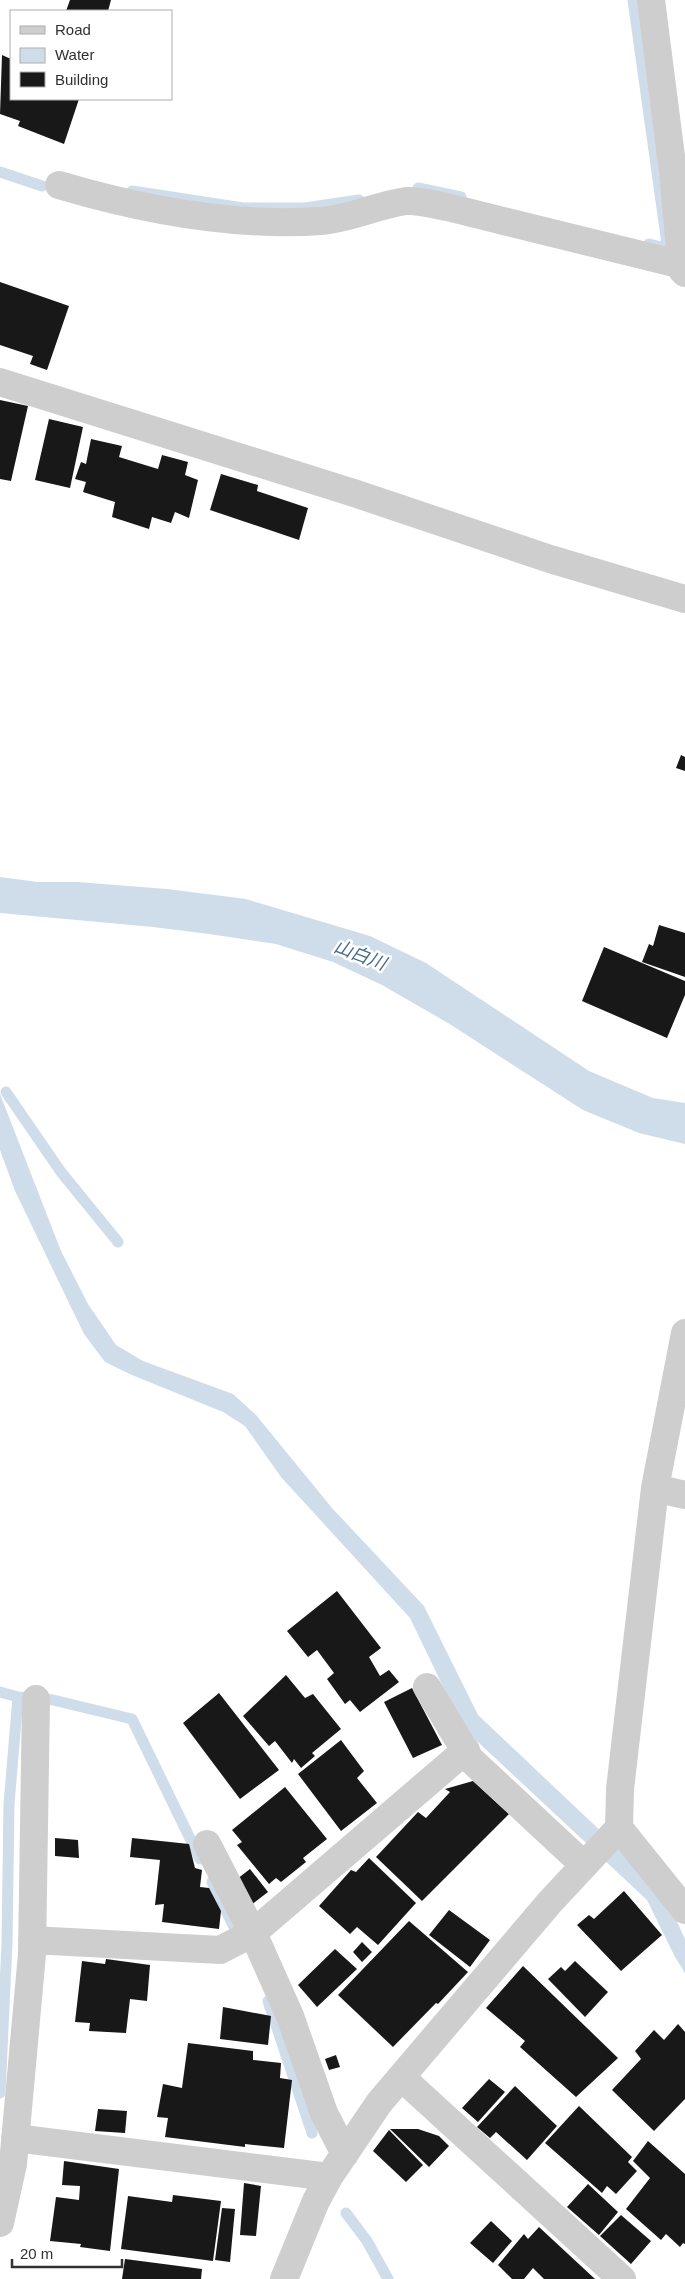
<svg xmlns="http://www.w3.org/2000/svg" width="685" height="2279" viewBox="0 0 685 2279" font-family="Helvetica,'Noto Sans JP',sans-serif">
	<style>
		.water { fill: #cfddea }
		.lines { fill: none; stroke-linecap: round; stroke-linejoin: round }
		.stream { stroke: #cfddea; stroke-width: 11 }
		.building { fill: #181818 }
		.minor { stroke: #cecece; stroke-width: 28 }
		.labels { text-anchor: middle; stroke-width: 5; stroke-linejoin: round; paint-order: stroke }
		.water-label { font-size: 18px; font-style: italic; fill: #466b8c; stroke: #fff }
	</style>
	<rect width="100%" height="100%" fill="#fff"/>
	<path class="water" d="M 0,877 L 38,882 L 78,882 L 167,889 L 246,899 L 370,936 L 426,963 L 589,1071 L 653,1098 L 685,1103 L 685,1144 L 639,1133 L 583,1110 L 448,1023 L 382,985 L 333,962 L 276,944 L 209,934 L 153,927 L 0,913 Z
		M 0,1094 L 61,1251 L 88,1304 L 116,1345 L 143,1361 L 233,1394 L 256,1415 L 332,1508 L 424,1606 L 478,1715 L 625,1854 L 673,1913 L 685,1939 L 685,1973 L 675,1957 L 647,1900 L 463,1728 L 410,1618 L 281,1477 L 245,1426 L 223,1412 L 132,1375 L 105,1362 L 84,1334 L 15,1191 L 0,1150 Z"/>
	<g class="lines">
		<path class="stream" d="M 633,0 L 667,244 L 661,247 L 649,244
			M 0,172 L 42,186
			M 418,188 L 461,197
			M 132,191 L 243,208 L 305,208 L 359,200
			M 6,1092 L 61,1172 L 118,1242
			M 0,1692 L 18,1697 L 53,1700 L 132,1719 L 200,1859
			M 212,1882 L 233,1925
			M 268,2001 L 312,2133
			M 0,2093 L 7,1943 L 9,1804 L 18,1697
			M 346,2213 L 367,2241 L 388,2279"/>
	</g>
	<path class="building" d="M 70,0 L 111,0 L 108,11 L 66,11 Z
		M 2,55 L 11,59 L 11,99 L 79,99 L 64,144 L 18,126 L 20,121 L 0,114 Z
		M 0,282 L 69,306 L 47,370 L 30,364 L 33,356 L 0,345 Z
		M 0,400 L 28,406 L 11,481 L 0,479 Z
		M 49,419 L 83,427 L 70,488 L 35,480 Z
		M 91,439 L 122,446 L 119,457 L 158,469 L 162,455 L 188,462 L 185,475 L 198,480 L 189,518 L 175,512 L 171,523 L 152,517 L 149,529 L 112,517 L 115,502 L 83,492 L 86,482 L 75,479 L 81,462 L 86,464 Z
		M 221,474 L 258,485 L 257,491 L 308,508 L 299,540 L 210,510 Z
		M 681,755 L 685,757 L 685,771 L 676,768 Z
		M 659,925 L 685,933 L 685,977 L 642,962 L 649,944 L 653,946 Z
		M 604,947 L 685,981 L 685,995 L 667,1038 L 582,1001 Z
		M 337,1591 L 381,1648 L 369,1657 L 380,1676 L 389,1670 L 399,1682 L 360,1712 L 350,1700 L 345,1704 L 327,1679 L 334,1673 L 317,1650 L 308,1657 L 287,1631 Z
		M 286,1675 L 305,1698 L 313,1694 L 341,1729 L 312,1753 L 315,1756 L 301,1768 L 294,1759 L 292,1763 L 275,1741 L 269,1746 L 243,1716 Z
		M 412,1688 L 442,1745 L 413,1758 L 384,1702 Z
		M 219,1693 L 279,1770 L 240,1799 L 183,1723 Z
		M 341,1740 L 364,1771 L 357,1778 L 377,1803 L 341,1831 L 298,1774 Z
		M 473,1781 L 509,1814 L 422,1901 L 376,1857 L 418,1812 L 426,1818 L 450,1792 L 445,1789 Z
		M 285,1787 L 327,1839 L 303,1858 L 306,1862 L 281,1882 L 276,1878 L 269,1884 L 237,1845 L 242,1842 L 232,1830 Z
		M 55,1838 L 78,1840 L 79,1858 L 55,1856 Z
		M 132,1838 L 189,1844 L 195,1868 L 202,1870 L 200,1887 L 209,1888 L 221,1911 L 219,1929 L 162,1922 L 164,1904 L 155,1905 L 160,1860 L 130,1857 Z
		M 369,1858 L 416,1903 L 378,1945 L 357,1927 L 350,1934 L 319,1906 L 351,1870 L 356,1872 Z
		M 250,1869 L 268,1892 L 251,1905 L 237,1879 Z
		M 624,1891 L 662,1935 L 621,1971 L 577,1925 L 589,1915 L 594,1919 Z
		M 449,1910 L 490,1940 L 470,1967 L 429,1935 Z
		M 409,1921 L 468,1972 L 438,2004 L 436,2003 L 393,2047 L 338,1995 Z
		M 362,1942 L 372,1952 L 362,1962 L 353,1952 Z
		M 335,1949 L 357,1969 L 317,2007 L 298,1985 Z
		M 106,1959 L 150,1965 L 147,2001 L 130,1999 L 126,2033 L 89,2031 L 90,2023 L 75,2022 L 82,1961 L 105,1964 Z
		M 575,1961 L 608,1992 L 585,2017 L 548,1979 L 561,1967 L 565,1971 Z
		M 523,1966 L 618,2058 L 576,2097 L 520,2047 L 525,2041 L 486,2008 Z
		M 223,2007 L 271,2016 L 268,2045 L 220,2039 Z
		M 678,2024 L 685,2032 L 685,2099 L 654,2131 L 612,2090 L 641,2059 L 635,2051 L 654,2030 L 664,2040 Z
		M 188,2043 L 253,2051 L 253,2060 L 281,2063 L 280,2078 L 292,2080 L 284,2148 L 245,2144 L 245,2147 L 165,2137 L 168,2118 L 157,2117 L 163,2084 L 182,2088 Z
		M 336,2055 L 340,2067 L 329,2070 L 325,2059 Z
		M 489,2079 L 505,2092 L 478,2122 L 462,2108 Z
		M 515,2086 L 557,2126 L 527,2160 L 496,2132 L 490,2138 L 477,2127 Z
		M 579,2106 L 632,2157 L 628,2162 L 637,2171 L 616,2194 L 607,2186 L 602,2193 L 545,2143 Z
		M 98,2109 L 127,2111 L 125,2133 L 95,2131 Z
		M 390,2129 L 418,2129 L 439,2136 L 449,2146 L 429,2167 Z
		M 389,2130 L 423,2165 L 406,2182 L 373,2151 Z
		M 648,2141 L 685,2174 L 685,2244 L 683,2243 L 680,2247 L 666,2234 L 661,2240 L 626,2209 L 650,2178 L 633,2161 Z
		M 64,2161 L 119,2169 L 110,2251 L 80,2247 L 81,2244 L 50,2241 L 56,2197 L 79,2200 L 80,2186 L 62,2185 Z
		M 244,2183 L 261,2186 L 256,2236 L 240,2235 Z
		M 588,2184 L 618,2212 L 599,2235 L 567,2207 Z
		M 173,2195 L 221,2201 L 213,2261 L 121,2249 L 128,2196 L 172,2202 Z
		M 222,2208 L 235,2209 L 230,2262 L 215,2260 Z
		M 621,2215 L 651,2241 L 631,2264 L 600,2236 Z
		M 491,2221 L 512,2241 L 493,2263 L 470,2243 Z
		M 539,2227 L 595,2279 L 544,2279 L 533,2268 L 524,2279 L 512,2279 L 498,2265 L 524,2234 L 528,2239 Z
		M 125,2259 L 202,2269 L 201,2279 L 122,2279 Z"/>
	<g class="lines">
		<path class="minor" d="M 651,0 L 673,172 L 682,270 L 685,273
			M 59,185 C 143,210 232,227 321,221 C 350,219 377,205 406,201 C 419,200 435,205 447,207 L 682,265
			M 0,382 L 357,494 L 550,559 L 685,599
			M 685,1333 L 655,1488 L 620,1789 L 619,1828 L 685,1910
			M 655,1488 L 685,1495
			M 427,1687 L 470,1759 L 584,1865
			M 207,1844 L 253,1933 L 290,2016 L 324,2113 L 345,2154
			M 32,1940 L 220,1950 L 253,1933 L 466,1750
			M 401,2077 L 622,2279
			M 15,2138 L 329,2177
			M 0,2223 L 13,2164 L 32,1954 L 36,1699
			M 284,2279 L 316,2201 L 329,2177 L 379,2103 L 550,1902 L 619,1828"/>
	</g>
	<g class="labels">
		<g class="water-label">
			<text transform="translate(360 955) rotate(21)" y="6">山白川</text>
		</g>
	</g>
	<rect x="10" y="10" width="162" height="90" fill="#ffffff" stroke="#adadad"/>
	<rect x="20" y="26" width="25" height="8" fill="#cecece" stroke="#adadad"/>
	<text x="55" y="35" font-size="15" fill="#313131">Road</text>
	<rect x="20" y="48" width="25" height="15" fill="#cfddea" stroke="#adadad"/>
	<text x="55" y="60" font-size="15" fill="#313131">Water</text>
	<rect x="20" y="72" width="25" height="15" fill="#181818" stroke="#adadad"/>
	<text x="55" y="85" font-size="15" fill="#313131">Building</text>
	<path d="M12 2259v8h110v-8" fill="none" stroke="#313131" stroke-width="2.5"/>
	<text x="20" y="2259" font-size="15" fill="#313131" stroke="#ffffff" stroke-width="4" paint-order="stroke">20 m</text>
</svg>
